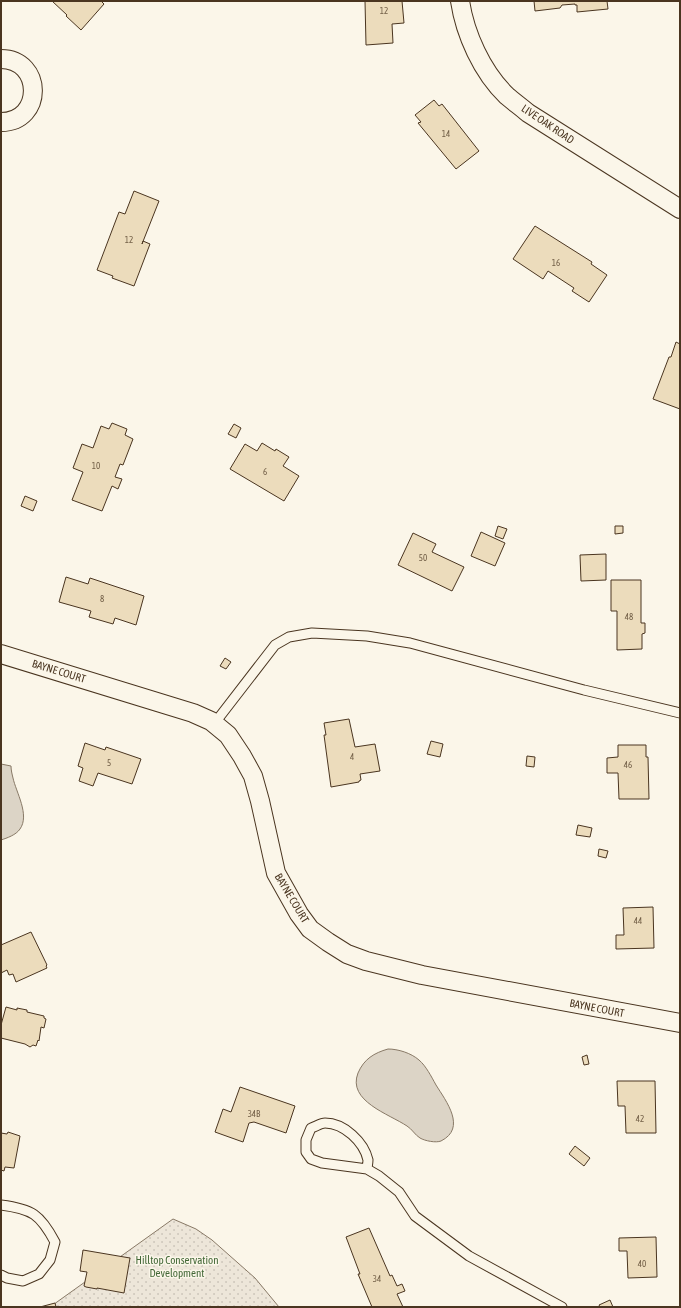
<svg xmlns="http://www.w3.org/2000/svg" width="681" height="1308" viewBox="0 0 681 1308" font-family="'Asap Condensed',sans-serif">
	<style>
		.park { fill: url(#park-dots); stroke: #887966 }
		.water { fill: #dcd4c6; stroke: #887966 }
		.building { fill: #ecdcbc; stroke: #4a3520 }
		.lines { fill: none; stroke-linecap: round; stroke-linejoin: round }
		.lane-casing { stroke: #4a3520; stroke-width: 11 }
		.street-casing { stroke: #4a3520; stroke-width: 20 }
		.lane { stroke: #fbf6e9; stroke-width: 9 }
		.street { stroke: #fbf6e9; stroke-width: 18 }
		.labels { text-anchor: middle; stroke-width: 3; stroke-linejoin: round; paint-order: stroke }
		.number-label { font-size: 9px; fill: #725f47 }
		.street-label { font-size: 11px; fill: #4a3520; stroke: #fbf6e9 }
		.park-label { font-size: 11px; fill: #436837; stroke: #fbf6e9 }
	</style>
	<defs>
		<pattern id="park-dots" width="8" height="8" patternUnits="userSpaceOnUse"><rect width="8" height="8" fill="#ede6d9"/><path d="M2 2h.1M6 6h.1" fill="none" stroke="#cdc6ba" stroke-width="1.8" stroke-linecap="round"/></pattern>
	</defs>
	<rect width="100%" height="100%" fill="#fbf6e9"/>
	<path class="park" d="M 173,1219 L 196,1229 L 212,1240 L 255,1278 L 279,1307 L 50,1307 Z"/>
	<path class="water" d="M 1,764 L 11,766 C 11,770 12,774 13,778 C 16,792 30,815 20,829 C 16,835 7,838 1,840 Z
		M 388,1049 C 398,1049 411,1053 419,1060 C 426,1066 431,1076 436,1085 C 446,1101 467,1128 441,1141 C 436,1143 425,1141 420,1138 C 415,1135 412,1129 407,1126 C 389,1114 347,1101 358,1073 C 364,1059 374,1053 388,1049 Z"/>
	<path class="building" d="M 52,1 L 101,1 L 104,4 L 81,30 L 66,16 L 67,15 Z
		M 365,1 L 402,1 L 404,23 L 392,24 L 393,43 L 366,45 Z
		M 534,1 L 607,1 L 608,9 L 577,12 L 577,5 L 575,5 L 575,4 L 562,5 L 560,8 L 535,11 Z
		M 434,100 L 439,106 L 442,104 L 479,151 L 456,169 L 418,123 L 421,122 L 415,115 Z
		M 134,191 L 159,201 L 142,244 L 143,241 L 150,244 L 134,286 L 112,278 L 113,276 L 97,270 L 119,212 L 125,214 Z
		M 535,226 L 592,262 L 591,264 L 607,275 L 589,302 L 572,291 L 574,288 L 548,271 L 543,279 L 513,259 Z
		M 676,342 L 680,344 L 680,409 L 653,399 L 669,357 L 671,357 Z
		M 112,423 L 127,429 L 125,435 L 133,439 L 123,465 L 120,464 L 115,477 L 122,479 L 118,489 L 112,486 L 102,511 L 72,500 L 83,472 L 73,468 L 82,444 L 93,448 L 101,426 L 109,429 Z
		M 234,424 L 241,428 L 236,438 L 228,434 Z
		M 262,443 L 275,451 L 276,449 L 289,457 L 283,466 L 299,476 L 284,501 L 230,469 L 245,444 L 257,451 Z
		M 25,496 L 37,501 L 33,511 L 21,506 Z
		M 498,526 L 507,529 L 503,539 L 495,536 Z
		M 615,526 L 623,526 L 623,533 L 615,534 Z
		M 481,532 L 505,543 L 495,566 L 471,556 Z
		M 413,533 L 436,544 L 432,552 L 464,567 L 452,591 L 398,565 Z
		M 606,554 L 606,580 L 581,581 L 580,555 Z
		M 66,577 L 88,584 L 90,578 L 144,596 L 136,625 L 115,618 L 113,624 L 89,617 L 91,611 L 59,602 Z
		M 611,580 L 641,580 L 641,623 L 645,623 L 645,633 L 642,634 L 642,649 L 617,650 L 617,611 L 611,611 Z
		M 225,658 L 231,662 L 226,669 L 220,666 Z
		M 349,719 L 355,747 L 375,744 L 380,771 L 360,774 L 361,780 L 359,781 L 359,782 L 331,787 L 324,735 L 326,735 L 324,723 Z
		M 431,741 L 443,744 L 440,757 L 427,754 Z
		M 85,743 L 105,750 L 106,747 L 141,759 L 132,784 L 98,773 L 93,786 L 79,781 L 83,768 L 78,766 Z
		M 618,745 L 646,745 L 646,757 L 648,757 L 649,799 L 619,799 L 618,773 L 607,773 L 607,758 L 618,757 Z
		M 527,756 L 535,757 L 534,767 L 526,766 Z
		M 578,825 L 592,828 L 590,837 L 576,835 Z
		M 599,849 L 608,851 L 606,858 L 598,856 Z
		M 653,907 L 654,948 L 616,949 L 616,935 L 624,935 L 623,908 Z
		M 31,932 L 47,965 L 46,966 L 47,968 L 16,982 L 13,974 L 9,975 L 7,970 L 1,973 L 1,945 Z
		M 6,1007 L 17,1010 L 17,1008 L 27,1010 L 27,1012 L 44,1016 L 44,1018 L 46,1019 L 44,1028 L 41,1027 L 39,1041 L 38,1040 L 36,1046 L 33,1045 L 30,1047 L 25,1044 L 1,1038 L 1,1025 Z
		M 587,1055 L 589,1064 L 584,1065 L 582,1057 Z
		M 617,1081 L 655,1081 L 656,1133 L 626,1133 L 625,1106 L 618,1106 Z
		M 240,1087 L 295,1106 L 286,1133 L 254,1122 L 249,1123 L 243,1142 L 215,1132 L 223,1109 L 231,1112 Z
		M 8,1132 L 20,1136 L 14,1168 L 5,1167 L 4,1171 L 1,1170 L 1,1133 L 7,1134 Z
		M 575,1146 L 590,1158 L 584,1166 L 569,1154 Z
		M 369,1228 L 390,1276 L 392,1275 L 397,1286 L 402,1284 L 405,1291 L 397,1294 L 403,1307 L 372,1307 L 358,1274 L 360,1274 L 346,1237 Z
		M 656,1237 L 657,1277 L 628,1278 L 627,1251 L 619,1251 L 619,1238 Z
		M 83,1250 L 130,1258 L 124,1293 L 97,1288 L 97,1289 L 86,1287 L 84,1286 L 87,1272 L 80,1271 Z
		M 610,1300 L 613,1307 L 600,1307 L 599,1305 Z
		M 55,1303 L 56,1307 L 40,1307 Z"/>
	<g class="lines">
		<defs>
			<path id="lane" d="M 214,724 L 275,645 L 289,637 L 312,633 L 367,636 L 410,643 L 584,690 L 680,713
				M 367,1169 C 367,1167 368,1163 368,1160 C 364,1142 344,1123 325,1123 C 321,1123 315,1127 311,1128 L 306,1140 L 306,1152 L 311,1159 L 322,1163 L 367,1169 L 379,1176 L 399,1192 L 415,1216 L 469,1256 L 562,1307
				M 1,1205 C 32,1209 40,1214 55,1242 L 50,1260 L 39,1274 L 23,1281 L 7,1278 L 1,1275"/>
			<path id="street" d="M 460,1 C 465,34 482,72 507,96 C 514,102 521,107 528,113 L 680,209
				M 1,59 C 43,59 44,122 1,122
				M 1,654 L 193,713 L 211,721 L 228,735 L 242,756 L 253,776 L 260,801 L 276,873 L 299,914 L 310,929 L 328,942 L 347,954 L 366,961 L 422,975 L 680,1023"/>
		</defs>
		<use href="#lane" class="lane-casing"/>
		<use href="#street" class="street-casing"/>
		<use href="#lane" class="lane"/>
		<use href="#street" class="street"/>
	</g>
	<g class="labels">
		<g class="number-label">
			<text x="384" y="14">12</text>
			<text x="446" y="137">14</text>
			<text x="129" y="243">12</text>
			<text x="556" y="266">16</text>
			<text x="96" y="469">10</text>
			<text x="265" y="475">6</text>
			<text x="423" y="561">50</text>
			<text x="102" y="602">8</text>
			<text x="629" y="620">48</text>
			<text x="352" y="760">4</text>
			<text x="109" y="766">5</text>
			<text x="628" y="768">46</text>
			<text x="638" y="924">44</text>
			<text x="254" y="1117">34B</text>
			<text x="640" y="1122">42</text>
			<text x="642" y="1267">40</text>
			<text x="377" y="1282">34</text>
		</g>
		<g class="street-label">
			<text transform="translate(548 124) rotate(34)" y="4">LIVE OAK ROAD</text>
			<text transform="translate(59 671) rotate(17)" y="4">BAYNE COURT</text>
			<text transform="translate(292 898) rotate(59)" y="4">BAYNE COURT</text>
			<text transform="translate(597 1008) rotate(11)" y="4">BAYNE COURT</text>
		</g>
		<g class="park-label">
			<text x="177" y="1264">Hilltop Conservation<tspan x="177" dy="13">Development</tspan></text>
		</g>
	</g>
	<rect width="681" height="1308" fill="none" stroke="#4a3520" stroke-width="4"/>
</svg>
